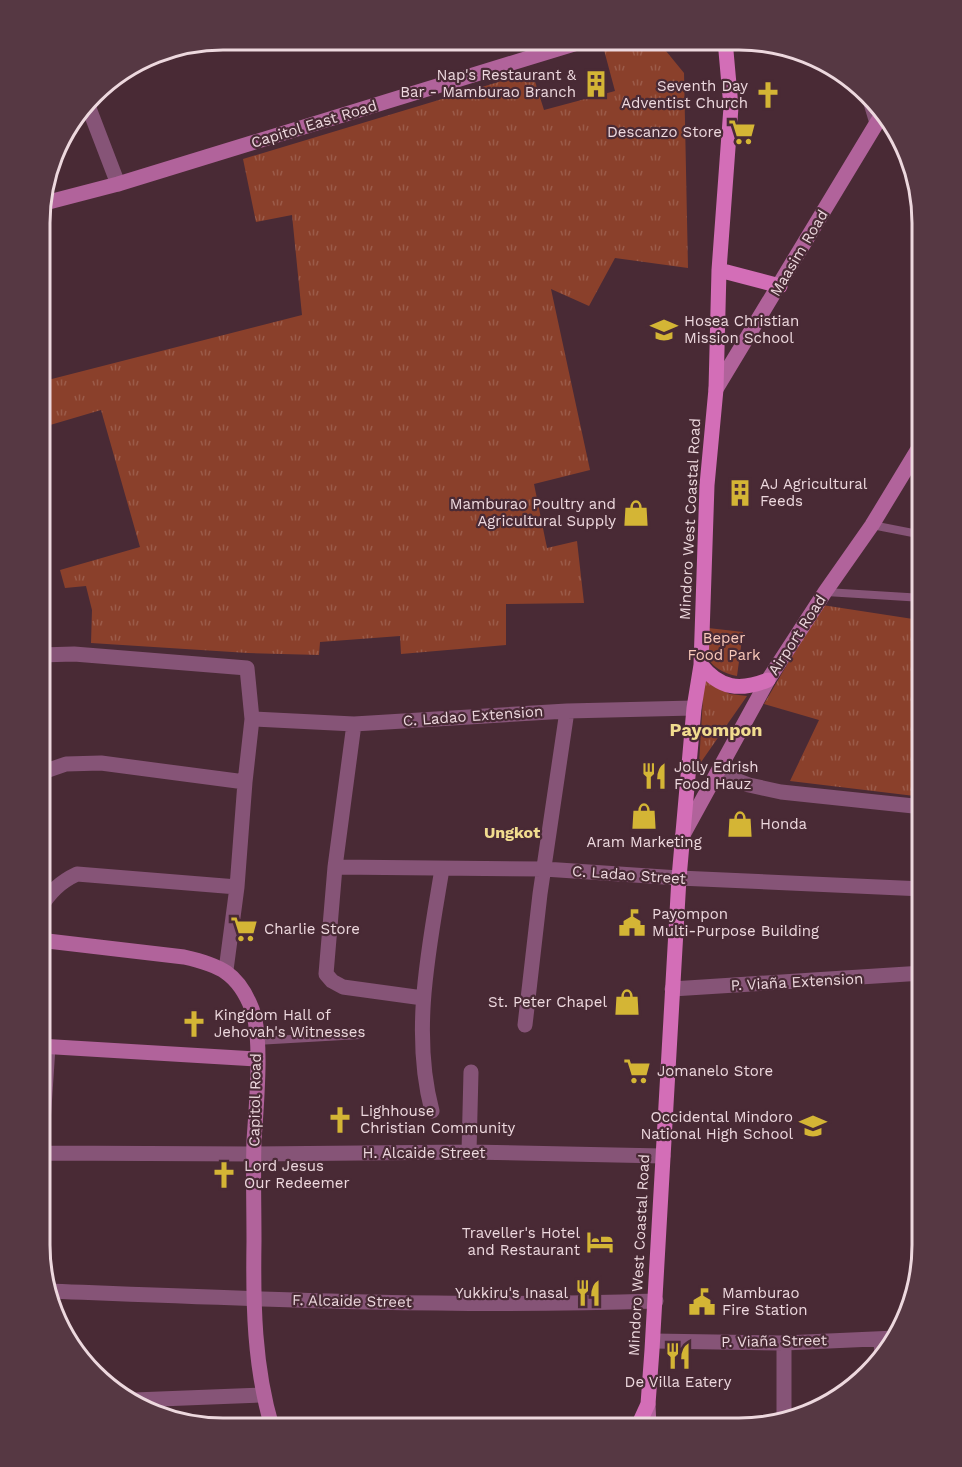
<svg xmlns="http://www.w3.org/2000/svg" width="962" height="1467" viewBox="0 0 962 1467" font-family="'Work Sans',sans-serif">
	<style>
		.grass { fill: url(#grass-tufts) }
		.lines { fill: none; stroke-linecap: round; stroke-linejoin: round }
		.lane { stroke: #865477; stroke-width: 8 }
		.street { stroke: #865477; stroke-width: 15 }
		.secondary { stroke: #b1639b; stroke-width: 15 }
		.primary { stroke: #d36eb7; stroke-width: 15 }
		.labels { text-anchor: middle; stroke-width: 4.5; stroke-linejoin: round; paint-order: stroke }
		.poi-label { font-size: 15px; fill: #edd8de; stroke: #492a35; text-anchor: start }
		.street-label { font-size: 15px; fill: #edd8de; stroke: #492a35 }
		.park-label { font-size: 15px; fill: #fbcabb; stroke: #492a35 }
		.neighbourhood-label { font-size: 16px; font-weight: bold; fill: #f1dc8f; stroke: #492a35 }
		.quarter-label { font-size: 18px; font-weight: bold; fill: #f1dc8f; stroke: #492a35 }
		.rim { fill: none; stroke: #edd8de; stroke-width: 3 }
	</style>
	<defs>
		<pattern id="grass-tufts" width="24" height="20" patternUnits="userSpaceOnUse" patternTransform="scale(1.5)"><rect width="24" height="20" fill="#8a402b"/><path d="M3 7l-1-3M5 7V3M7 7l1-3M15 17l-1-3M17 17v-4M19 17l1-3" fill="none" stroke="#9b5b49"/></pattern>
	</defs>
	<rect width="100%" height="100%" fill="#492a35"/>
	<path class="grass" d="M 645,40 L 657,40 L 684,73 L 688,268 L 615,258 L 589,306 L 551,289 L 590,470 L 534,484 L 547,548 L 577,541 L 584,603 L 506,604 L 506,645 L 401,654 L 400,636 L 320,642 L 319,655 L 248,653 L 91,643 L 92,610 L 86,586 L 65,588 L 60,570 L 140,547 L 101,410 L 40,428 L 40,382 L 302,315 L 292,215 L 256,222 L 243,159 L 532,72 L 544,110 L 615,91 L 604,50 Z
		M 919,598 L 923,599 L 923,797 L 790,781 L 819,720 L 764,704 L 822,605 L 913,619 Z
		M 708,628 L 743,632 L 737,676 C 725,674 710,667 706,653 C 705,646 708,635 708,628 Z
		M 704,680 L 730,694 L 747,696 L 699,765 Z"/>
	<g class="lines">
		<path class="lane" d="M 40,517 L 43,527
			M 872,525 L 923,535
			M 826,592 L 923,598
			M 256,1041 L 360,1035"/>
		<path class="street" d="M 87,103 L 118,184
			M 871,103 L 877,123
			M 40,655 L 74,654 L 247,668 L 252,719 L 245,782 L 237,887 L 226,970
			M 252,719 L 354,724 L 567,711 L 694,708
			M 354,724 L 335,867 L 326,974 L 332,981 L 343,987 L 423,998
			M 40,773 L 66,764 L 101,763 L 245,782
			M 717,773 L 749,785 L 781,792 L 923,807
			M 335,867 L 544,869 L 679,878 L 923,889
			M 40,908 C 50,892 60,882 77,874 L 237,887
			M 672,989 L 923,973
			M 525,1025 L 540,894 L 567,711
			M 432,1111 C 411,1032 429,948 442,869
			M 469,1152 L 471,1072
			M 41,1153 L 254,1154 L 469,1152 L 663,1156
			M 40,1252 L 41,1153 L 48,1047
			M 48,1291 C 250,1299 453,1308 656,1301
			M 881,1339 L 882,1359
			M 653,1341 L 784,1343 L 896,1338
			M 784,1343 L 784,1419
			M 134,1400 L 262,1395"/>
		<path class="secondary" d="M 41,204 L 118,184 L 587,40
			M 716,389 L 881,116
			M 683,835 L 768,680 L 825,592 L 872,525 L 923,441
			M 39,940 L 184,957 C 220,965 238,973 252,1009 C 263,1038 256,1108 254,1141 C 253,1174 254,1208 254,1241 C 253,1304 254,1366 272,1427
			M 39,1046 L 257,1059
			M 648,1404 L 649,1428"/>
		<path class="primary" d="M 719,270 L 780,286
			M 701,665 C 720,689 740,691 768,680
			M 637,1428 L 648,1404 L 652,1350 L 679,878 L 694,708 L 701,665 L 707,485 L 716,389 L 719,270 L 731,107 L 725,40"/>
	</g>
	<defs>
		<symbol id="building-bare" viewBox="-9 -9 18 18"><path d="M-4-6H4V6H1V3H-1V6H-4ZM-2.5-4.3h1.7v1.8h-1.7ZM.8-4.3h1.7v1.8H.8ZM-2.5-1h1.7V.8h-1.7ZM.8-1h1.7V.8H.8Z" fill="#d4b535" stroke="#492a35" stroke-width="2.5" paint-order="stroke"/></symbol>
		<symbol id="church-bare" viewBox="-9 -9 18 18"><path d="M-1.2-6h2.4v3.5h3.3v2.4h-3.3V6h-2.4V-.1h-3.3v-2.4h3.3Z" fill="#d4b535" stroke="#492a35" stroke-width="2.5" paint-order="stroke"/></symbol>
		<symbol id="supermarket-bare" viewBox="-9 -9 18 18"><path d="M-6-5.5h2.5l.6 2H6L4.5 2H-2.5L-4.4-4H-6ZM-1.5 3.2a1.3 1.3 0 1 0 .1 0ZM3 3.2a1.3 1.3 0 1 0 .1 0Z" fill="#d4b535" stroke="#492a35" stroke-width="2.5" paint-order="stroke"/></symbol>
		<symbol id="school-bare" viewBox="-9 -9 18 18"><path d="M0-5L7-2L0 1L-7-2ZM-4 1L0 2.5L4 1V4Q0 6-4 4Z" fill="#d4b535" stroke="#492a35" stroke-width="2.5" paint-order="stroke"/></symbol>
		<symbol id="shop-bare" viewBox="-9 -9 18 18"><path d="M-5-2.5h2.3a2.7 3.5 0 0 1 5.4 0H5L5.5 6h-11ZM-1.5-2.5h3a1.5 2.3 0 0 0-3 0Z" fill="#d4b535" stroke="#492a35" stroke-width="2.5" paint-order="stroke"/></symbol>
		<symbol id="restaurant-bare" viewBox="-9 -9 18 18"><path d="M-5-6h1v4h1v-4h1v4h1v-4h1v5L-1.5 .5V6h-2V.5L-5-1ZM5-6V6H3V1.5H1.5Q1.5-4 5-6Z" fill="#d4b535" stroke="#492a35" stroke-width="2.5" paint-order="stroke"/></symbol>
		<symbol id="civic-bare" viewBox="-9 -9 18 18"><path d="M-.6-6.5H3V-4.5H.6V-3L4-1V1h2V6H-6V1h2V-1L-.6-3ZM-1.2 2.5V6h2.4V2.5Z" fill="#d4b535" stroke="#492a35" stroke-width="2.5" paint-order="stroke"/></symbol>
		<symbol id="hotel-bare" viewBox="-9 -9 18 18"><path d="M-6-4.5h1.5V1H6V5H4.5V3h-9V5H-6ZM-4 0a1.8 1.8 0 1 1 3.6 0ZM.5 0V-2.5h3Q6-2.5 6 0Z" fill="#d4b535" stroke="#492a35" stroke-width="2.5" paint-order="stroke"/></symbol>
	</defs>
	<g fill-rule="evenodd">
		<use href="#building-bare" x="577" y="65" width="38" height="38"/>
		<use href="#church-bare" x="749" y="76" width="38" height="38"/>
		<use href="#supermarket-bare" x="723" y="113" width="38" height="38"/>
		<use href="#school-bare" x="645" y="311" width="38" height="38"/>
		<use href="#building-bare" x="721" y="474" width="38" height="38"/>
		<use href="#shop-bare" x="617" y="494" width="38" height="38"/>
		<use href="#restaurant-bare" x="635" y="757" width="38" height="38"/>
		<use href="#shop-bare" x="625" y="797" width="38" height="38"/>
		<use href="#shop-bare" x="721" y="805" width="38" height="38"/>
		<use href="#civic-bare" x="613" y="904" width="38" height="38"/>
		<use href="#supermarket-bare" x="225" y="910" width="38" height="38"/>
		<use href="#shop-bare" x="608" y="983" width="38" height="38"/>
		<use href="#church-bare" x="175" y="1005" width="38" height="38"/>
		<use href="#supermarket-bare" x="618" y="1052" width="38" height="38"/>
		<use href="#church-bare" x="321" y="1101" width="38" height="38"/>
		<use href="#school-bare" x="794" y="1107" width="38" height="38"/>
		<use href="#church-bare" x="205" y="1156" width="38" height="38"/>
		<use href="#hotel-bare" x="581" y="1223" width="38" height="38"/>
		<use href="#restaurant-bare" x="569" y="1274" width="38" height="38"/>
		<use href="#civic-bare" x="683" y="1283" width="38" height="38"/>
		<use href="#restaurant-bare" x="659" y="1337" width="38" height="38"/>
	</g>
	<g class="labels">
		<g class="poi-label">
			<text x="576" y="80" text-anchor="end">Nap's Restaurant &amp;<tspan x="576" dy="17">Bar - Mamburao Branch</tspan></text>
			<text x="748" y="91" text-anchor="end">Seventh Day<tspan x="748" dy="17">Adventist Church</tspan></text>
			<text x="722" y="137" text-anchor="end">Descanzo Store</text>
			<text x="684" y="326">Hosea Christian<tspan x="684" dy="17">Mission School</tspan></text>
			<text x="760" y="489">AJ Agricultural<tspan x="760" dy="17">Feeds</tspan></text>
			<text x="616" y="509" text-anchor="end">Mamburao Poultry and<tspan x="616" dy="17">Agricultural Supply</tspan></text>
			<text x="674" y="772">Jolly Edrish<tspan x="674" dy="17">Food Hauz</tspan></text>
			<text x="760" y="829">Honda</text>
			<text x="644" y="847" text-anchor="middle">Aram Marketing</text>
			<text x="652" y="919">Payompon<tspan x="652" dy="17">Multi-Purpose Building</tspan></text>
			<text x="264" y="934">Charlie Store</text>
			<text x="607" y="1007" text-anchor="end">St. Peter Chapel</text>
			<text x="214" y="1020">Kingdom Hall of<tspan x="214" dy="17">Jehovah's Witnesses</tspan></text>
			<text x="657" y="1076">Jomanelo Store</text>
			<text x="360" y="1116">Lighhouse<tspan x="360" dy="17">Christian Community</tspan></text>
			<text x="793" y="1122" text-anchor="end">Occidental Mindoro<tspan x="793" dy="17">National High School</tspan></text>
			<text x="244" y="1171">Lord Jesus<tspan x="244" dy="17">Our Redeemer</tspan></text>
			<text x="580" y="1238" text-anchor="end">Traveller's Hotel<tspan x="580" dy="17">and Restaurant</tspan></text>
			<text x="568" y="1298" text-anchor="end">Yukkiru's Inasal</text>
			<text x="722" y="1298">Mamburao<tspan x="722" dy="17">Fire Station</tspan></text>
			<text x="678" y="1387" text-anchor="middle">De Villa Eatery</text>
		</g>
		<g class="street-label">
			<text transform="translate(314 124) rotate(-17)" y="5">Capitol East Road</text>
			<text transform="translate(799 253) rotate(-59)" y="5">Maasim Road</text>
			<text transform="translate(690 519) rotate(-87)" y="5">Mindoro West Coastal Road</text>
			<text transform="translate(797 635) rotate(-57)" y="5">Airport Road</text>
			<text transform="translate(473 716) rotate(-4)" y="5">C. Ladao Extension</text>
			<text transform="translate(629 875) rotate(4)" y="5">C. Ladao Street</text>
			<text transform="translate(797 982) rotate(-3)" y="5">P. Viaña Extension</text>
			<text transform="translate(255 1100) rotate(-89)" y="5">Capitol Road</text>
			<text x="424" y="1158">H. Alcaide Street</text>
			<text transform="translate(639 1255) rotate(-87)" y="5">Mindoro West Coastal Road</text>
			<text transform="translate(352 1301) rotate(1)" y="5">F. Alcaide Street</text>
			<text transform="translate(774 1341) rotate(-1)" y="5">P. Viaña Street</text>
		</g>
		<g class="park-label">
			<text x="724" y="643">Beper<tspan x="724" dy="17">Food Park</tspan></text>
		</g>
		<g class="neighbourhood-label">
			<text x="512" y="838">Ungkot</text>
		</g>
		<g class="quarter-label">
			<text x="716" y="736">Payompon</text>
		</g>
	</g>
	<path d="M0 0H962V1467H0ZM223 50H739A173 173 0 0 1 912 223V1245A173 173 0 0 1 739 1418H223A173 173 0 0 1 50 1245V223A173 173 0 0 1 223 50Z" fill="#563843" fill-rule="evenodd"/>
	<path class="rim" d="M223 50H739A173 173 0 0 1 912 223V1245A173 173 0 0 1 739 1418H223A173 173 0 0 1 50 1245V223A173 173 0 0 1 223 50Z"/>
</svg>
